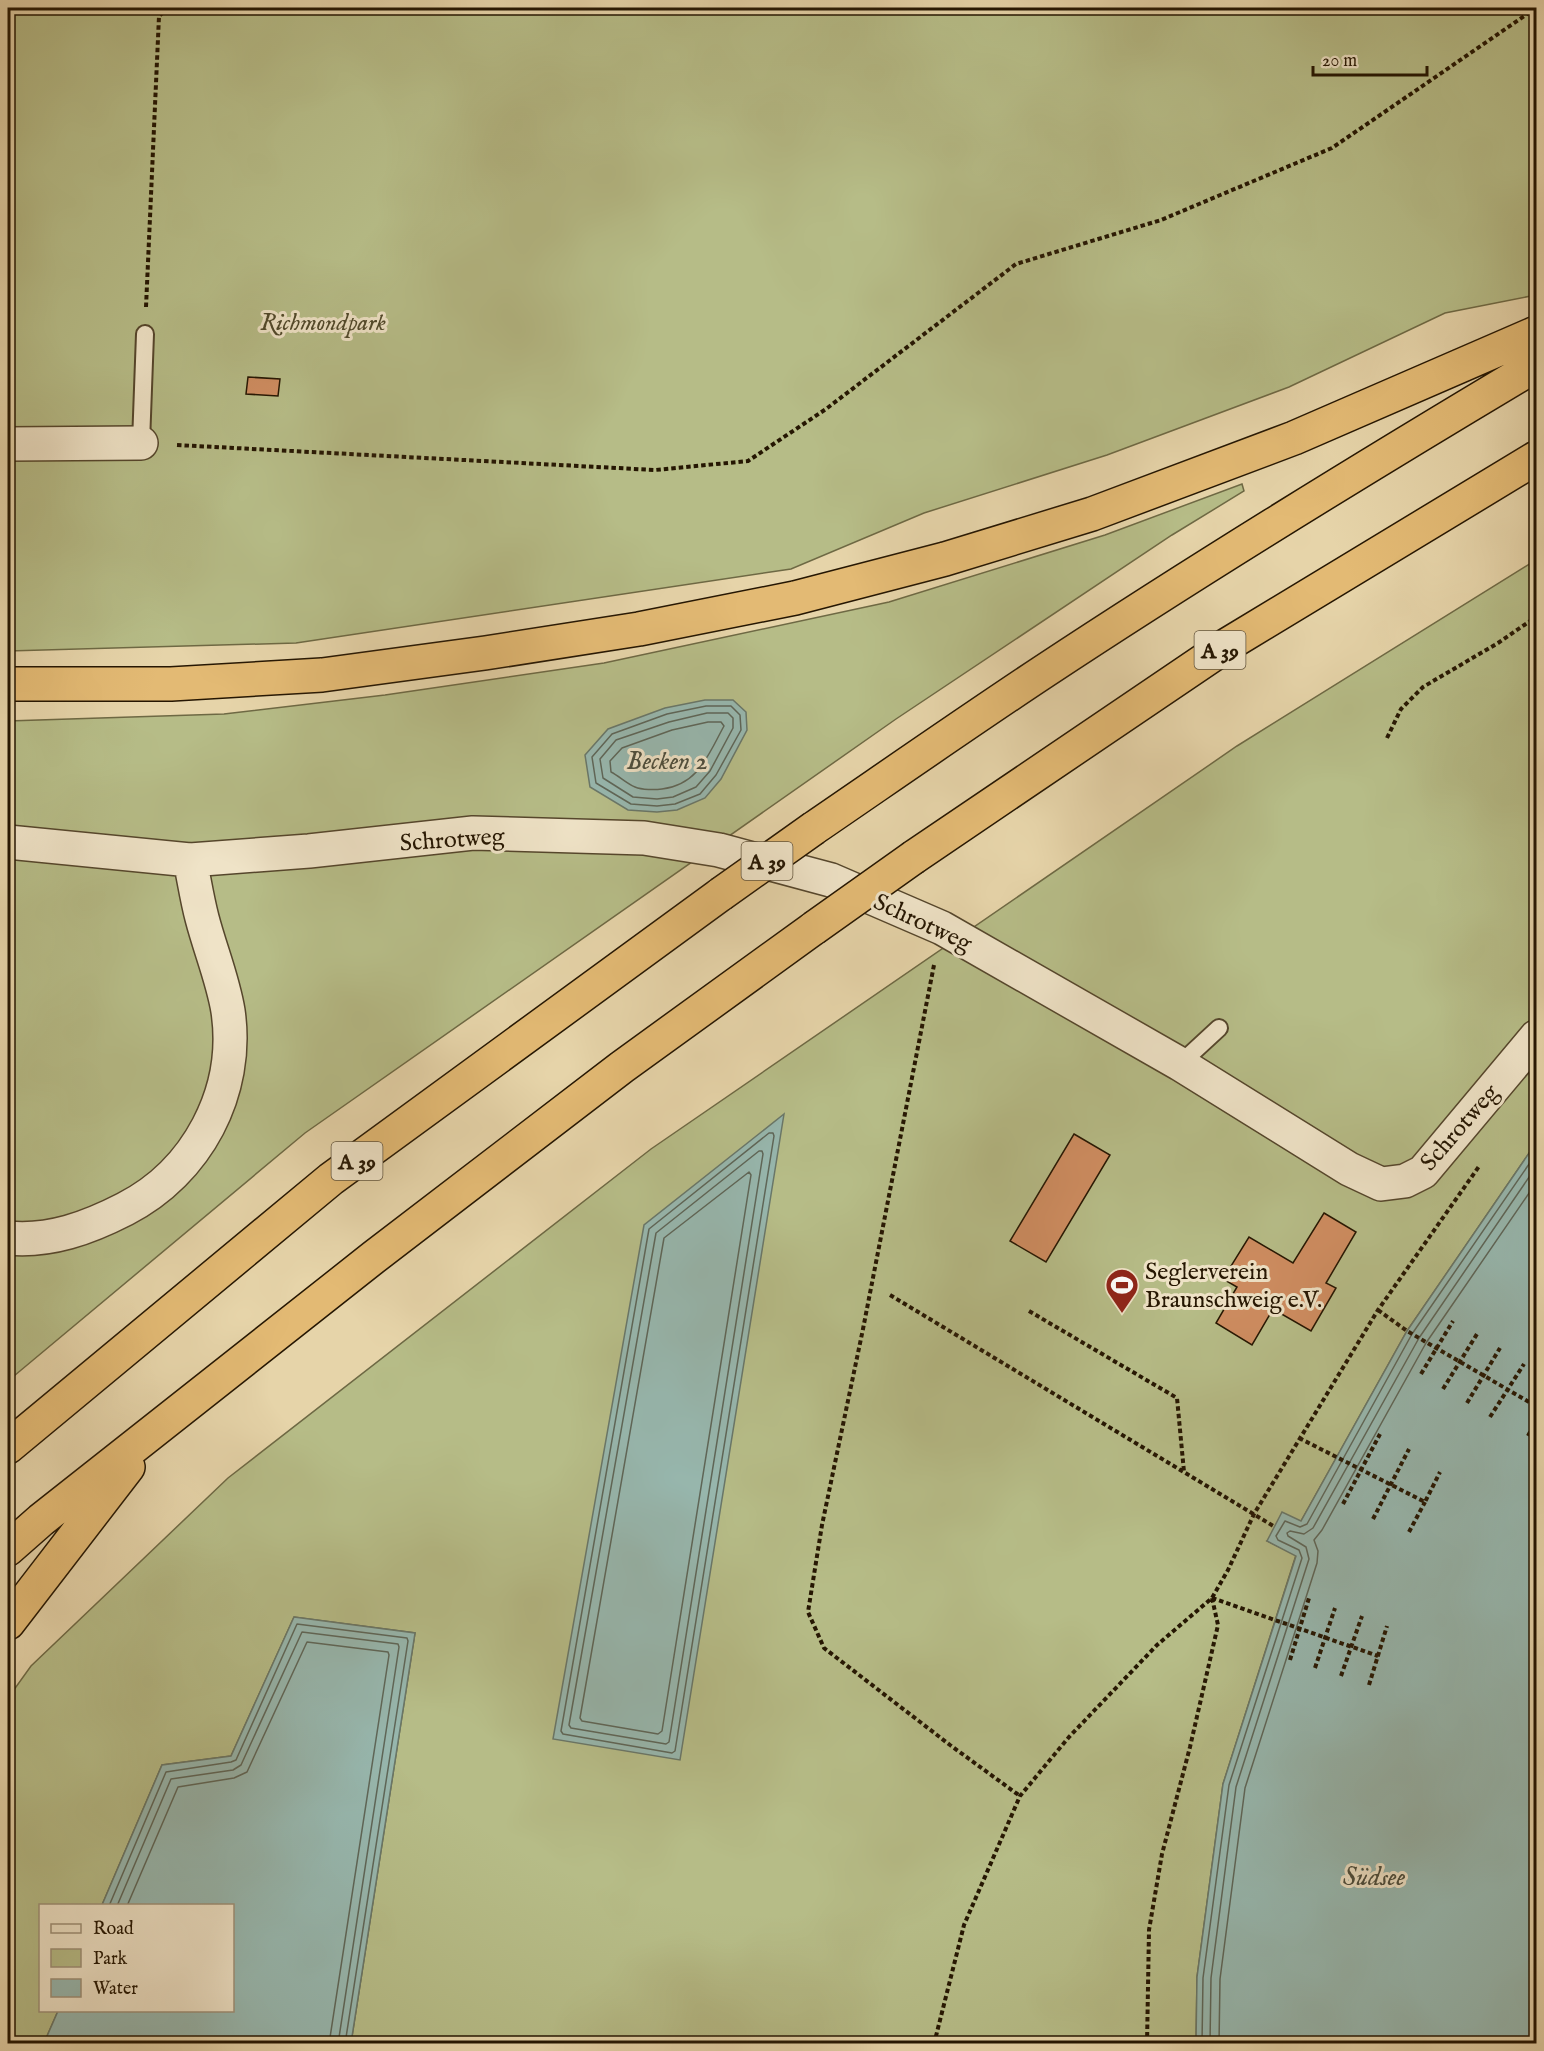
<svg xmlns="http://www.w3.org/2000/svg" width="1544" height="2051" viewBox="0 0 1544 2051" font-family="'IM FELL English',serif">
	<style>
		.green { fill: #b6bc87; stroke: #6e6944; stroke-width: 1.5 }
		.water { fill: #97b7ae; stroke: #697769; stroke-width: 1.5 }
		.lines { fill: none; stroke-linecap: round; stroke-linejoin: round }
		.shore { stroke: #5e6658; stroke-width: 1.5 }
		.building { fill: #cf8d61; stroke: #251602; stroke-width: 1.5 }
		.service-casing { stroke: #55462c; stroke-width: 20 }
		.minor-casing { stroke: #55462c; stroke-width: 36 }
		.motorway-casing { stroke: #251602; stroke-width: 36 }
		.path { stroke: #251602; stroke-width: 4; stroke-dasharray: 4.5 3; stroke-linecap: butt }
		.service { stroke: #efe3c7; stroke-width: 16 }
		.minor { stroke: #efe3c7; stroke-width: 33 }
		.motorway { stroke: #e3ba74; stroke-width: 33 }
		.motorway-bridge-casing { stroke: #251602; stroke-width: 36; stroke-linecap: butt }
		.motorway-bridge { stroke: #e3ba74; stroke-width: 33 }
		.labels { text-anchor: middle; stroke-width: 6; stroke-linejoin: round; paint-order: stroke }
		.shield { fill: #efe3c7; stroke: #62543d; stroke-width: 1.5 }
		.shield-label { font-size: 22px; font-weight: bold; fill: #251602 }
		.park-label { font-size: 24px; font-style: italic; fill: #50482a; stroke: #efe3c7 }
		.street-label { font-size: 24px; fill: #251602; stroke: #efe3c7 }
		.poi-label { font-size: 24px; fill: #251602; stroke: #efe3c7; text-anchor: start }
		.water-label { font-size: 26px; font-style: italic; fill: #4d4e3e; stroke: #efe3c7 }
	</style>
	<rect width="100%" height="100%" fill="#e6d4a9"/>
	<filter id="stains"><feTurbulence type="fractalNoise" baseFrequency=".00333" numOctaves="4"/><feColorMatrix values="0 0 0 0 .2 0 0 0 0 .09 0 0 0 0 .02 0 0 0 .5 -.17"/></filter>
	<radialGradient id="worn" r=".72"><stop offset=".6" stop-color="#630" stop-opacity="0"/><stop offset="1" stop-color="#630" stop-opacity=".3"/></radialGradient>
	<path class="green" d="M 8,8 L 1536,8 L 1536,295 L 1445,313 L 1289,387 L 1107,455 L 924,513 L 791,569 L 296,643 L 8,651 Z
		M 1242,484 L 1244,491 L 1172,535 L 896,719 L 305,1133 L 8,1381 L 8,721 L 224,714 L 385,695 L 604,663 L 889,602 L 1105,535 Z
		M 1536,560 L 1536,1143 L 1407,1331 L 1301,1521 L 1267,1541 L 1296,1555 L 1223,1784 L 1197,1977 L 1196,2043 L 351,2043 L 415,1633 L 294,1617 L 231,1756 L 162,1765 L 102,1905 L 40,1906 L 40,2010 L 58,2011 L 44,2043 L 8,2044 L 8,1698 L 31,1666 L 228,1478 L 651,1149 L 1237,746 Z"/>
	<path class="water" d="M 705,700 L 733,700 L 746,712 L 747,730 L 721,779 L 705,798 L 677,810 L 657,812 L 628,810 L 590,787 L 585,755 L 608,729 L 665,708 Z
		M 784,1114 L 680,1760 L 553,1739 L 644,1225 Z
		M 1536,1143 L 1536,2043 L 1196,2043 L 1197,1977 L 1223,1784 L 1296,1556 L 1267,1541 L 1282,1512 L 1301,1521 L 1407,1331 Z
		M 294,1617 L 415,1633 L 351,2043 L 44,2043 L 58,2011 L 232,2010 L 232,1906 L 102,1905 L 162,1765 L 231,1756 Z"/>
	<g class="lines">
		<path class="shore" d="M 706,706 L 731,706 L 740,715 L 741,730 L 716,775 L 700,794 L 675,804 L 657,806 L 631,804 L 596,783 L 592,757 L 612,734 L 667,714 Z
			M 707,713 L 728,713 L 733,718 L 733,728 L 710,771 L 696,787 L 673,797 L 657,799 L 633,797 L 603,778 L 600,759 L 616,740 L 669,722 Z
			M 708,722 L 721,722 L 724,726 C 708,755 699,784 662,789 C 655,790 642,790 635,787 C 627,784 619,776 611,772 L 610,761 L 622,748 L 672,730 Z
			M 769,1133 L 773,1133 L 774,1136 L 675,1751 L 672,1753 L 563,1734 L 561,1731 L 649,1229 Z
			M 759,1151 L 762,1151 L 763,1154 L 669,1742 L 666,1744 L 571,1728 L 569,1725 L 656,1233 Z
			M 749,1172 L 751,1175 L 662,1731 L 658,1734 L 582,1721 L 580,1718 L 664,1238 Z
			M 109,1906 L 166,1772 L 231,1762 L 236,1760 L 297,1624 L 407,1638 L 408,1641 L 345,2044
			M 117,1906 L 171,1779 L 233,1770 L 241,1765 L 302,1632 L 398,1644 L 399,1647 L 338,2044
			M 127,1906 L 178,1787 L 234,1778 L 247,1772 L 307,1642 L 388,1652 L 389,1655 L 329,2044
			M 1202,2044 L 1203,1978 L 1229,1785 L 1302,1558 L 1299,1550 L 1278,1540 L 1276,1536 L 1285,1521 L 1300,1527 L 1307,1524 L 1412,1334 L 1536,1154
			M 1210,2044 L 1211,1978 L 1236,1787 L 1309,1559 L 1306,1547 L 1288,1536 L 1287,1533 L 1290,1531 L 1304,1534 L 1313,1528 L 1419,1338 L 1536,1167
			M 1219,2044 L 1220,1979 L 1245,1788 L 1317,1563 L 1318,1551 L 1314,1540 L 1322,1530 L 1426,1343 L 1536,1183"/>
	</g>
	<path class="building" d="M 248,377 L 280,379 L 278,396 L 246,394 Z
		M 1074,1134 L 1110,1155 L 1046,1262 L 1010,1241 Z
		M 1324,1213 L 1356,1232 L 1326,1283 L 1336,1288 L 1311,1331 L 1273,1309 L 1252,1345 L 1216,1323 L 1237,1287 L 1223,1279 L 1249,1237 L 1293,1263 Z"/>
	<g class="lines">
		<defs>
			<path id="service" d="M 141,443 L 145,334
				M 1180,1064 L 1219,1028"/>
			<path id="minor" d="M 8,444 L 141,443
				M 8,842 L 190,860 L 309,851 L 473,833 L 644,838 L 719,850 L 831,880 L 942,928 L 1180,1064 L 1349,1169 L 1381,1184 L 1405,1181 L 1423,1172 L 1536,1037
				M 8,1238 C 50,1242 88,1228 125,1209 C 197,1172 240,1092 228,1011 C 223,980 210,949 202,918 C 197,899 194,879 190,860"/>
			<path id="motorway" d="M 8,684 L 171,684 L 322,675 L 485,653 L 639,629 L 795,598 L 945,559 L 1092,514 L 1294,438 L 1536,333
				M 814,828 C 890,776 966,723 1043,672 C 1205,565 1370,464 1536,365
				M 914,857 L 1227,645 L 1536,458
				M 8,1447 L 331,1179 L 721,894
				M 8,1549 L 41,1520 L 374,1257 L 622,1067 L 814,928
				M 8,1623 L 128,1467"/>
		</defs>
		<use href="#service" class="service-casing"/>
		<use href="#minor" class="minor-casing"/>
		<use href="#motorway" class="motorway-casing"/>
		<path class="path" d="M 146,307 L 159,16 L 168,8
			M 177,445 L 655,470 L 748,461 L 826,409 L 1016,264 L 1161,220 L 1332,148 L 1536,8
			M 1387,738 L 1401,709 L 1423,687 L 1498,643 L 1536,617
			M 934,965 L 863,1329 L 822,1525 L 808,1612 L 824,1648 L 950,1745 L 1020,1796
			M 890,1295 L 1275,1527
			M 1378,1310 L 1407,1331 L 1536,1406
			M 1029,1311 L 1177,1398 L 1184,1472
			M 1421,1374 L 1453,1321
			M 1443,1389 L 1477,1334
			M 1467,1403 L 1500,1348
			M 1490,1417 L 1524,1364
			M 1528,1436 L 1536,1421
			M 1299,1438 L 1425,1502 L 1440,1472
			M 1343,1504 L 1380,1434
			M 1373,1519 L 1409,1449
			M 1409,1532 L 1425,1502
			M 1212,1598 L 1378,1656
			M 1290,1660 L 1309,1598
			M 1315,1668 L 1335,1608
			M 1341,1676 L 1362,1616
			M 1369,1685 L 1387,1626
			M 934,2044 L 964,1925 L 1020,1796 L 1069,1737 L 1157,1645 L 1212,1598 L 1228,1570 L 1254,1514 L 1378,1310 L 1480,1165
			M 1147,2044 L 1149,1930 L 1162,1854 L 1190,1747 L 1218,1625 L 1212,1598"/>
		<use href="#service" class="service"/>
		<use href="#minor" class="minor"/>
		<use href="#motorway" class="motorway"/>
		<defs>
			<path id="motorway-bridge" d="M 721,894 L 814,828
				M 814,928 L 914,857"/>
		</defs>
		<use href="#motorway-bridge" class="motorway-bridge-casing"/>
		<use href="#motorway-bridge" class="motorway-bridge"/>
	</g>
	<defs>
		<symbol id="stadium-pin" viewBox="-11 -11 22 30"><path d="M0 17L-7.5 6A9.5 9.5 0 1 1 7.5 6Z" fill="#8f2418" stroke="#efe3c7"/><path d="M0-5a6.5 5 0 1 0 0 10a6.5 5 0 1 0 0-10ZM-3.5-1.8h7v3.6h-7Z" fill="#fff"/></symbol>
	</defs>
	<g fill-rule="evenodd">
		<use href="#stadium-pin" x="1103" y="1266" width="38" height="52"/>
	</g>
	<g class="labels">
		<g class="shield">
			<rect x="1194.5" y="631" width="51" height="38" rx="4.5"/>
			<rect x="741.5" y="842" width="51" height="38" rx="4.5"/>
			<rect x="331.5" y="1142" width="51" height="38" rx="4.5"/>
		</g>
		<g class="shield-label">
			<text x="1220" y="658">A 39</text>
			<text x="767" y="869">A 39</text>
			<text x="357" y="1169">A 39</text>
		</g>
		<g class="park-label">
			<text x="323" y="330">Richmondpark</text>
		</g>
		<g class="street-label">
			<text transform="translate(452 839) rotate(-4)" y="8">Schrotweg</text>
			<text transform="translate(923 922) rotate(25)" y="8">Schrotweg</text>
			<text transform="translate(1459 1127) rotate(-49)" y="8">Schrotweg</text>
		</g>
		<g class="poi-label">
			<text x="1145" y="1279">Seglerverein<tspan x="1145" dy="28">Braunschweig e.V.</tspan></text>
		</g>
		<g class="water-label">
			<text x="667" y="769">Becken 2</text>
			<text x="1374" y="1885">Südsee</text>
		</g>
	</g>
	<rect width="1544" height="2051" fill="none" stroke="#e6d4a9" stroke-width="30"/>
	<rect x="9" y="9" width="1526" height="2033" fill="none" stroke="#251602" stroke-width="3"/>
	<rect x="15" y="15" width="1514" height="2021" fill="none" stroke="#251602" stroke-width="1.5"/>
	<rect x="39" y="1904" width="195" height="108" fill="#efe3c7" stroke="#9e9178" stroke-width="1.5"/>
	<rect x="51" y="1924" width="30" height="9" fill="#efe3c7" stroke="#9e9178" stroke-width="1.5"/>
	<text x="93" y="1934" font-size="18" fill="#251602">Road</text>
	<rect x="51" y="1949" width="30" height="18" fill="#b6bc87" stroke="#9e9178" stroke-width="1.5"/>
	<text x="93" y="1964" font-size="18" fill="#251602">Park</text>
	<rect x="51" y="1979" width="30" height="18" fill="#97b7ae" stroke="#9e9178" stroke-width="1.5"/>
	<text x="93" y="1994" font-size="18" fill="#251602">Water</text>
	<path d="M1313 66v9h114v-9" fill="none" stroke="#251602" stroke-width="3"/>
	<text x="1322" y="66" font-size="18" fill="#251602" stroke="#efe3c7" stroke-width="4.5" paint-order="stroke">20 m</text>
	<rect width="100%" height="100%" filter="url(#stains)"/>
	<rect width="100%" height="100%" fill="url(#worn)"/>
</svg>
